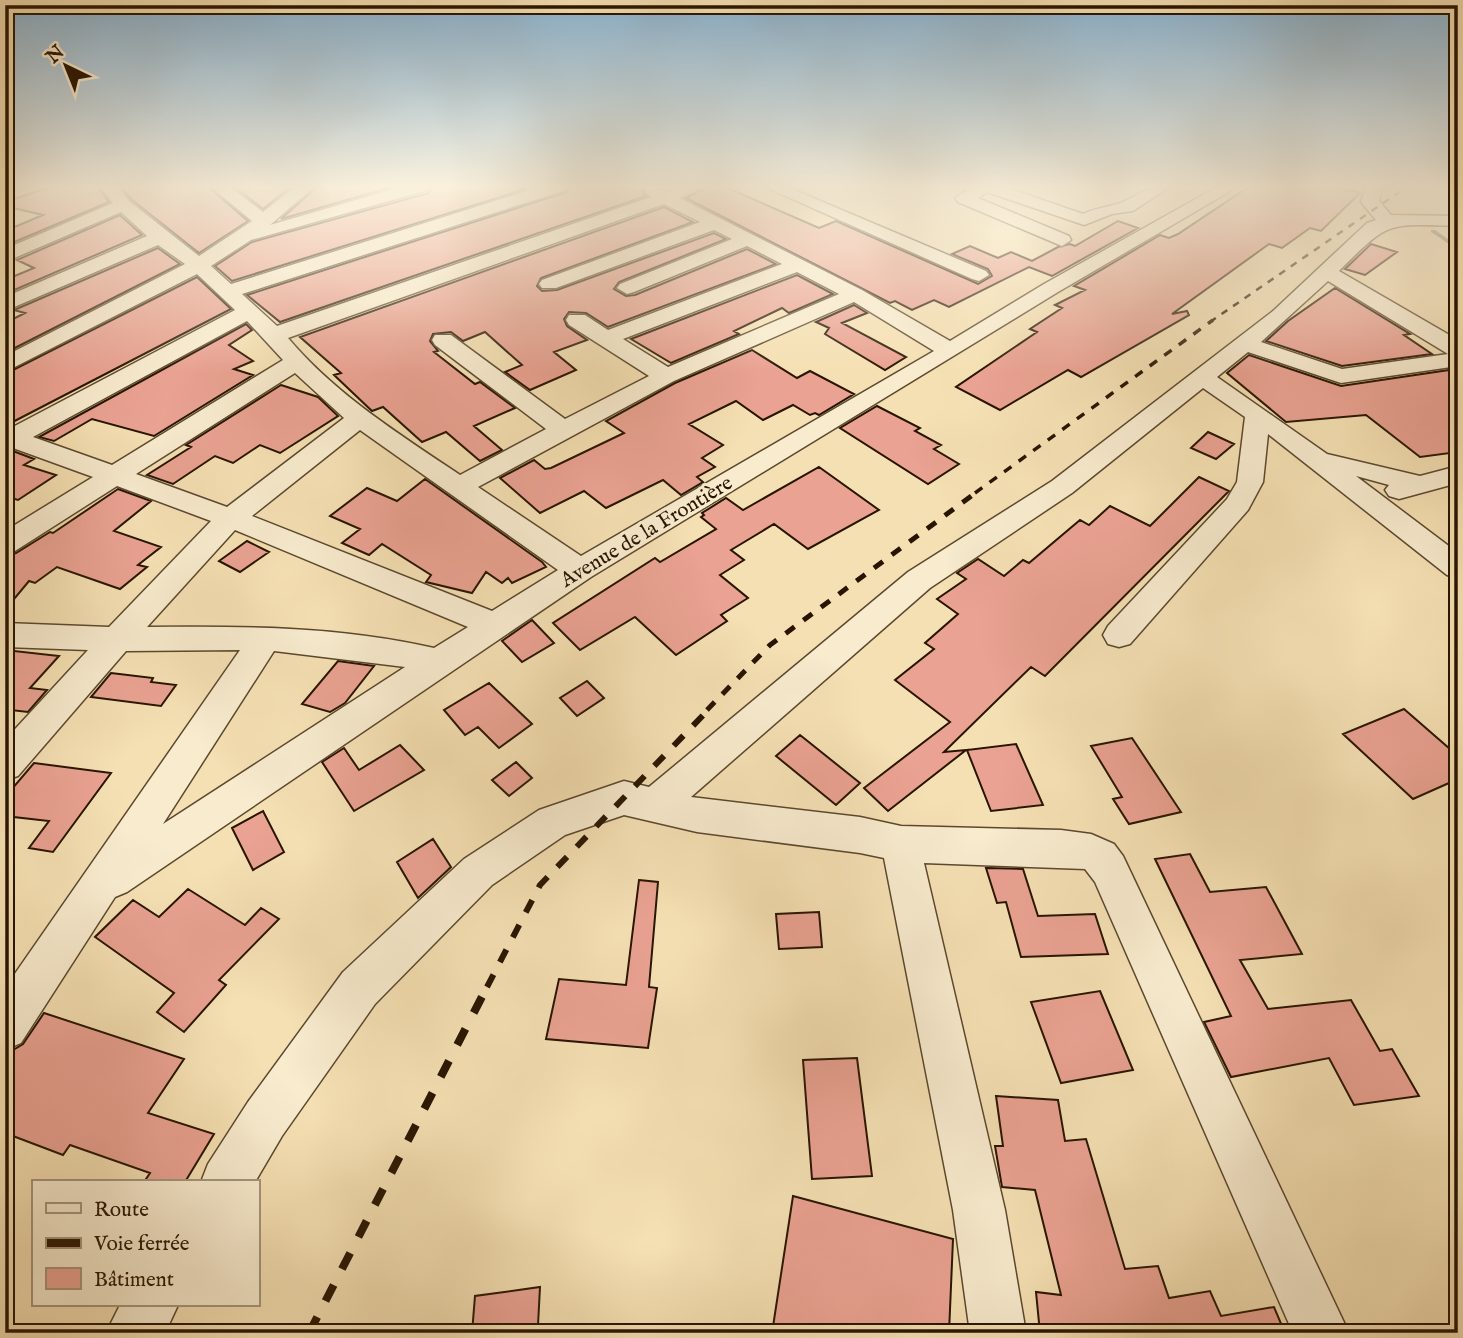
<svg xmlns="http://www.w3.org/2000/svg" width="1463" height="1338" viewBox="0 0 1463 1338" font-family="'IM FELL English',serif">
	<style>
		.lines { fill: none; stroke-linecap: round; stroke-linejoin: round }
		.stream { fill: #71786f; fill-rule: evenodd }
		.building { fill: #eaa292; stroke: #281501; stroke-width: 2 }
		.minor-casing { stroke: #5b482e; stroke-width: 3 }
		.minor { fill: #f8ebce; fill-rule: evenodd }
		.rail-far4 { stroke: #281501; stroke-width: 2.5; stroke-dasharray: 7 7; stroke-linecap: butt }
		.rail-far3 { stroke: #281501; stroke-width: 3.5; stroke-dasharray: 9 9; stroke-linecap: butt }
		.rail-far2 { stroke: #281501; stroke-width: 5; stroke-dasharray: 11 11; stroke-linecap: butt }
		.rail-far1 { stroke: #281501; stroke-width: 6; stroke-dasharray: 14 14; stroke-linecap: butt }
		.rail { stroke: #281501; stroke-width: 8; stroke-dasharray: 18 18; stroke-linecap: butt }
		.labels { text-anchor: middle; stroke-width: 6; stroke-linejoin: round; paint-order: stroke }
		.street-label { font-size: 21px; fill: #281501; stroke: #f8ebce }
	</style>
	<rect width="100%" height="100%" fill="#f5e0b3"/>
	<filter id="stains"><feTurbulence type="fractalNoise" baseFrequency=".00286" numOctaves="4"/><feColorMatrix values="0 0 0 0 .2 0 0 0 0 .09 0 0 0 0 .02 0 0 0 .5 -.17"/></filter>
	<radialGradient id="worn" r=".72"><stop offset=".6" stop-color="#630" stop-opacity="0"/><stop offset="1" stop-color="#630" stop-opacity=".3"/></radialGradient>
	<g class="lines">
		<path class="stream" d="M 1431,230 L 1435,230 L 1458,246 L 1458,250 L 1431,232 Z"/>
	</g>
	<path class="building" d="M 53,186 L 97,186 L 109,202 L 5,246 L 5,231 L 43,215 L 5,206 L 5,202 Z
		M 120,186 L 207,186 L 248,221 L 199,253 L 131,199 Z
		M 233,186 L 292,186 L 263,209 Z
		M 318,186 L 395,186 L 281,219 Z
		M 432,186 L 521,186 L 526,189 L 232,281 L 215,266 L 252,242 L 429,193 Z
		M 570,186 L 647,186 L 642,192 L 646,196 L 280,322 L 247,295 L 567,192 Z
		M 709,186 L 723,186 L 819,228 L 836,221 L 978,284 L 992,276 L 988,269 L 952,254 L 970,246 L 998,258 L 1011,252 L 1032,261 L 1058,247 L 1070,244 L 1075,246 L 1118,221 L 1138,228 L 1052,276 L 1029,267 L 949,307 L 934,300 L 912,310 L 895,301 L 890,303 L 686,198 Z
		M 1250,186 L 1332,186 L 1360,193 L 1321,231 L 1310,228 L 1282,248 L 1269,244 L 1172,314 L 1187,311 L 1189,315 L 1081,377 L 1068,370 L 1000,410 L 956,387 L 1037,332 L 1030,329 L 1062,308 L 1055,305 L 1085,290 L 1074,286 L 1160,235 L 1169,238 L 1178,234 Z
		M 664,207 L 693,222 L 541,278 L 537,286 L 542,291 L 557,290 L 714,233 L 726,239 L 619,282 L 614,289 L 626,296 L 635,295 L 747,249 L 776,264 L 608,327 L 586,313 L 569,312 L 564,319 L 567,326 L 587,340 L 554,352 L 576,370 L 530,390 L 505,372 L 522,365 L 485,332 L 463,341 L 451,332 L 433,334 L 430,341 L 438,351 L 434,352 L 475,384 L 480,382 L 515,408 L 474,426 L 502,450 L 480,461 L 446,432 L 422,442 L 383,407 L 372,411 L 334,375 L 341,373 L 300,337 Z
		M 120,215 L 142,235 L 5,294 L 5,280 L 34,268 L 17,260 Z
		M 1371,244 L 1397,252 L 1365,275 L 1345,269 Z
		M 158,248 L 180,264 L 5,353 L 5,323 L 25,313 L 14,310 Z
		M 797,275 L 833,294 L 789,313 L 782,308 L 734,331 L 739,334 L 671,363 L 631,339 Z
		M 197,277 L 231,309 L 5,426 L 5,374 Z
		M 1335,288 L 1410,334 L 1404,335 L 1432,354 L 1342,366 L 1266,341 L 1288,321 Z
		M 854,305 L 867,313 L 842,323 L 906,357 L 885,370 L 825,334 L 829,328 L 816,322 Z
		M 246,324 L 252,330 L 229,345 L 253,361 L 234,369 L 253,375 L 154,436 L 92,419 L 54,441 L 39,437 Z
		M 752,350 L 797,378 L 810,371 L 854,394 L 819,415 L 815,413 L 810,415 L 793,405 L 763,420 L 736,401 L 689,424 L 723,445 L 702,458 L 715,467 L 697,477 L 703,482 L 681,495 L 663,480 L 606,508 L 584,491 L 540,513 L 500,478 L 534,460 L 545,469 L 551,468 L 624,433 L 606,421 L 675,383 Z
		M 1249,355 L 1341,386 L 1456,369 L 1458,452 L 1420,457 L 1366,415 L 1286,422 L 1227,373 Z
		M 281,385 L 318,397 L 338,416 L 280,453 L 260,445 L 233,463 L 215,456 L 173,484 L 147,475 L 191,447 L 186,445 Z
		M 877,406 L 920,428 L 915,431 L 941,445 L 934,449 L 959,464 L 928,484 L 840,428 Z
		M 1208,432 L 1234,444 L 1216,459 L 1191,448 Z
		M 13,451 L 34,459 L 24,465 L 56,475 L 18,500 L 5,496 L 5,452 Z
		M 819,467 L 879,510 L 808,549 L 774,524 L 731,550 L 744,560 L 720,575 L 748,598 L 721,615 L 727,621 L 676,655 L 635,617 L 580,650 L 553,623 L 655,558 L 660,562 L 716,529 L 701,517 L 704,515 L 702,513 L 726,498 L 743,510 Z
		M 1199,477 L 1229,491 L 1045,676 L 1031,667 L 944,752 L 966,750 L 888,811 L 864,788 L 950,722 L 895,680 L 934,649 L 925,643 L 958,614 L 937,599 L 966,579 L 957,573 L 978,559 L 1004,576 L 1023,560 L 1029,563 L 1080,520 L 1089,525 L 1110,506 L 1150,526 Z
		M 425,479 L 542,562 L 546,567 L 512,583 L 508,578 L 502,583 L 486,572 L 472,593 L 426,582 L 431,575 L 382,544 L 369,555 L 342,543 L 360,529 L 330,516 L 367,488 L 397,501 Z
		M 118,489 L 151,501 L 114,531 L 161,547 L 138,565 L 147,567 L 120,589 L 57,567 L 35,583 L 29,581 L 5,610 L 5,556 L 16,553 L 50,532 L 53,533 Z
		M 247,541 L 269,552 L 240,572 L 219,561 Z
		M 532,620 L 554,643 L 522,662 L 502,641 Z
		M 5,650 L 59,656 L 30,688 L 47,690 L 28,712 L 11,710 L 5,716 Z
		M 338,661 L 374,666 L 345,703 L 330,712 L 302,704 Z
		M 111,673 L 153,678 L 151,682 L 176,685 L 161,706 L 91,697 Z
		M 587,681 L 604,698 L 577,716 L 560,698 Z
		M 489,683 L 532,724 L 499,748 L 478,727 L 465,735 L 444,710 Z
		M 1404,709 L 1458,756 L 1458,779 L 1413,799 L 1343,734 Z
		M 800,735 L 860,783 L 836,805 L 776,756 Z
		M 1132,738 L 1181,812 L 1129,824 L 1113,799 L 1122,797 L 1091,746 Z
		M 1016,744 L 1043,805 L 991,811 L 967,750 Z
		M 400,745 L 424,770 L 354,811 L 322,762 L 344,748 L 359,770 Z
		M 516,762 L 532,778 L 509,796 L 492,780 Z
		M 34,763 L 111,773 L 53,852 L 29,848 L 49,821 L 5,816 L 5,797 Z
		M 263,811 L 284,852 L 253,870 L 232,828 Z
		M 433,839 L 451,867 L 418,898 L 397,862 Z
		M 1190,854 L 1210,892 L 1266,887 L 1302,954 L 1240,960 L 1268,1009 L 1351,1000 L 1380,1051 L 1392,1049 L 1419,1096 L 1354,1105 L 1329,1058 L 1231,1077 L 1204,1022 L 1231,1016 L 1155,859 Z
		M 986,868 L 1023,869 L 1038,916 L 1095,914 L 1108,954 L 1021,957 L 1006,902 L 997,903 Z
		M 639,880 L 658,882 L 649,987 L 657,988 L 648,1048 L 546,1039 L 559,979 L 626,985 Z
		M 188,889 L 245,925 L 261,908 L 279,919 L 219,980 L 226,985 L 184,1032 L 157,1012 L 174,993 L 95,937 L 133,900 L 159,917 Z
		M 819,912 L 822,947 L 779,949 L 776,914 Z
		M 1100,991 L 1133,1070 L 1061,1083 L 1031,1002 Z
		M 44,1013 L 184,1059 L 148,1113 L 214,1134 L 185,1182 L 144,1182 L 150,1173 L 70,1145 L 63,1155 L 5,1133 L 5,1055 L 23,1044 Z
		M 857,1058 L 872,1176 L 812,1179 L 803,1060 Z
		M 996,1096 L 1058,1100 L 1065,1141 L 1086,1139 L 1125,1269 L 1158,1266 L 1169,1298 L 1210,1291 L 1221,1316 L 1274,1307 L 1285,1333 L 1040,1333 L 1036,1292 L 1061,1295 L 1035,1190 L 1002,1187 L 995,1146 L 1003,1146 Z
		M 793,1196 L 953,1239 L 949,1333 L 772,1333 Z
		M 540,1287 L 538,1325 L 472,1333 L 475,1296 Z"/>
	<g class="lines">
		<defs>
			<path id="minor" d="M 5,186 L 24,186 L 5,195 Z
				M 100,186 L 117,186 L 129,201 L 199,256 L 252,221 L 210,186 L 229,186 L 263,212 L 296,186 L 315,186 L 270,225 L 404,186 L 430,186 L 428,190 L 251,240 L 211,266 L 231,284 L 543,186 L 568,186 L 566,190 L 242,294 L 277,326 L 651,197 L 645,192 L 648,188 L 654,187 L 667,192 L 683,186 L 707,186 L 680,198 L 862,290 L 950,341 L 1044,284 L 1219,186 L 1239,186 L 1058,292 L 591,577 L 127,892 L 115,897 L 21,1043 L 5,1050 L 5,988 L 240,650 L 126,651 L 18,776 L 5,780 L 5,740 L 88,650 L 5,647 L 5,623 L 109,627 L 211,521 L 117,486 L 15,551 L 5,554 L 5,531 L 93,477 L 13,448 L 5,450 L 5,428 L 9,429 L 235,310 L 197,274 L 5,372 L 5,356 L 185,264 L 158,245 L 5,311 L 5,297 L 147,236 L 121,212 L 5,262 L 5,249 L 113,203 ZM 664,204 L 700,222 L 542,280 L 539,284 L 542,288 L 556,288 L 714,230 L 732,239 L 620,284 L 617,288 L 627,294 L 634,292 L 747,246 L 782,264 L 608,330 L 585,315 L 569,315 L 566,320 L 569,325 L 649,376 L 565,419 L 451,335 L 435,335 L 432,340 L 435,345 L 546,429 L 460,475 C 399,434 335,394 288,338 ZM 797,272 L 839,294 L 668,367 L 623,339 ZM 854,302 L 934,351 L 581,556 L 478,487 L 674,381 ZM 247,321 L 283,360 L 112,465 L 33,437 ZM 295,373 L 344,418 L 227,507 L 136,474 ZM 360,430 L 558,570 L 492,611 L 252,516 ZM 235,530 L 468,627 L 434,648 C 339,626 243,626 147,627 ZM 274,651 L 405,667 L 163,824 Z
				M 763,186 L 785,186 L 986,271 L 989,275 L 979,281 L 972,279 Z
				M 973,186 L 1002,186 L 1083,214 C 1097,207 1112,207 1125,201 C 1145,192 1148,186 1171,186 L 1133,211 L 1112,214 L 1084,225 L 987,192 L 978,198 L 1069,236 L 1071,240 L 1062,246 L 958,202 L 955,198 Z
				M 1366,186 L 1382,186 L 1379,201 L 1391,215 L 1458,216 L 1458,226 C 1386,224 1390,220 1339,271 L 1458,340 L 1458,366 L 1341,383 L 1248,352 L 1217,377 L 1327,454 L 1420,476 L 1458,466 L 1458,483 L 1399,499 L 1389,496 L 1385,490 L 1389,485 L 1356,476 L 1458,553 L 1458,578 L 1447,575 L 1268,434 L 1263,482 L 1248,510 L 1130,644 L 1119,647 L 1108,644 L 1103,635 L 1108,626 L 1227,499 L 1237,482 L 1245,417 L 1203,388 L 1072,493 L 930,588 L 691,797 L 860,817 L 901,826 L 1061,830 L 1091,834 L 1114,844 L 1123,856 L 1349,1333 L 1293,1333 L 1095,882 L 1085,869 L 924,863 L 1005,1210 L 1026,1333 L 970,1333 L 953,1210 L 884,858 L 860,853 L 697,832 L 624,815 L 565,835 L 492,885 L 375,1004 L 282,1136 L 255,1182 L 201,1182 L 208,1164 L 248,1102 L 343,972 L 464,859 L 539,810 L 624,781 L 649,787 L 908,572 L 1052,481 L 1273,311 L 1367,223 L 1376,220 L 1361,202 ZM 1328,281 L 1448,354 L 1342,369 L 1261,342 Z
				M 120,1305 L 178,1305 L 165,1333 L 106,1333 Z"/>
		</defs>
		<use href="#minor" class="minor-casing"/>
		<use href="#minor" class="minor"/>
		<path class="rail-far4" d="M 1210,322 L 1408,186"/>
		<path class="rail-far3" d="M 975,493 L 1213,320"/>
		<path class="rail-far2" d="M 707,710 L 770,645 L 978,491"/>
		<path class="rail-far1" d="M 487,987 L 540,885 L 709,709"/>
		<path class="rail" d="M 309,1333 L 488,985"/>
	</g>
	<linearGradient id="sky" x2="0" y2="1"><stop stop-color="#8bb6d5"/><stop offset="0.5" stop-color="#faf1dd"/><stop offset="1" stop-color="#faf1dd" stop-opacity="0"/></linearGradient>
	<rect width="1463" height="373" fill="url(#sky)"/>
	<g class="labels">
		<g class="street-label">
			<text transform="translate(646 531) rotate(-31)" y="7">Avenue de la Frontière</text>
		</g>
	</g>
	<rect width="1463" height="1338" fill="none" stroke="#f5e0b3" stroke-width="28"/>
	<rect x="7" y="7" width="1449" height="1324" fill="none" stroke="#281501" stroke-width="3.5"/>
	<rect x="14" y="14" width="1435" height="1310" fill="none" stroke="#281501" stroke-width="2"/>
	<rect x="32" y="1180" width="228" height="126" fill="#f8ebce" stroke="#a5957c" stroke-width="2"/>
	<rect x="46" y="1203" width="35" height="10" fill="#f8ebce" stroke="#a5957c" stroke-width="2"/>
	<text x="94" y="1216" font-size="21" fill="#281501">Route</text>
	<rect x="46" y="1238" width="35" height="10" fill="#281501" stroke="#a5957c" stroke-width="2"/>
	<text x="94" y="1250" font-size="21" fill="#281501">Voie ferrée</text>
	<rect x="46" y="1268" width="35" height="21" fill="#eaa292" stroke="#a5957c" stroke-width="2"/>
	<text x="94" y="1286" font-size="21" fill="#281501">Bâtiment</text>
	<g transform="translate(66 66) rotate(317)" stroke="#f8ebce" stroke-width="5" paint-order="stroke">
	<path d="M0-5L12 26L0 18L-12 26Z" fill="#281501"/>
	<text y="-10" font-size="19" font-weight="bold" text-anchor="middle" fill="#281501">N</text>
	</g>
	<rect width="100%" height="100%" filter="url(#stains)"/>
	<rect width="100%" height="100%" fill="url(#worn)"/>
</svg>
